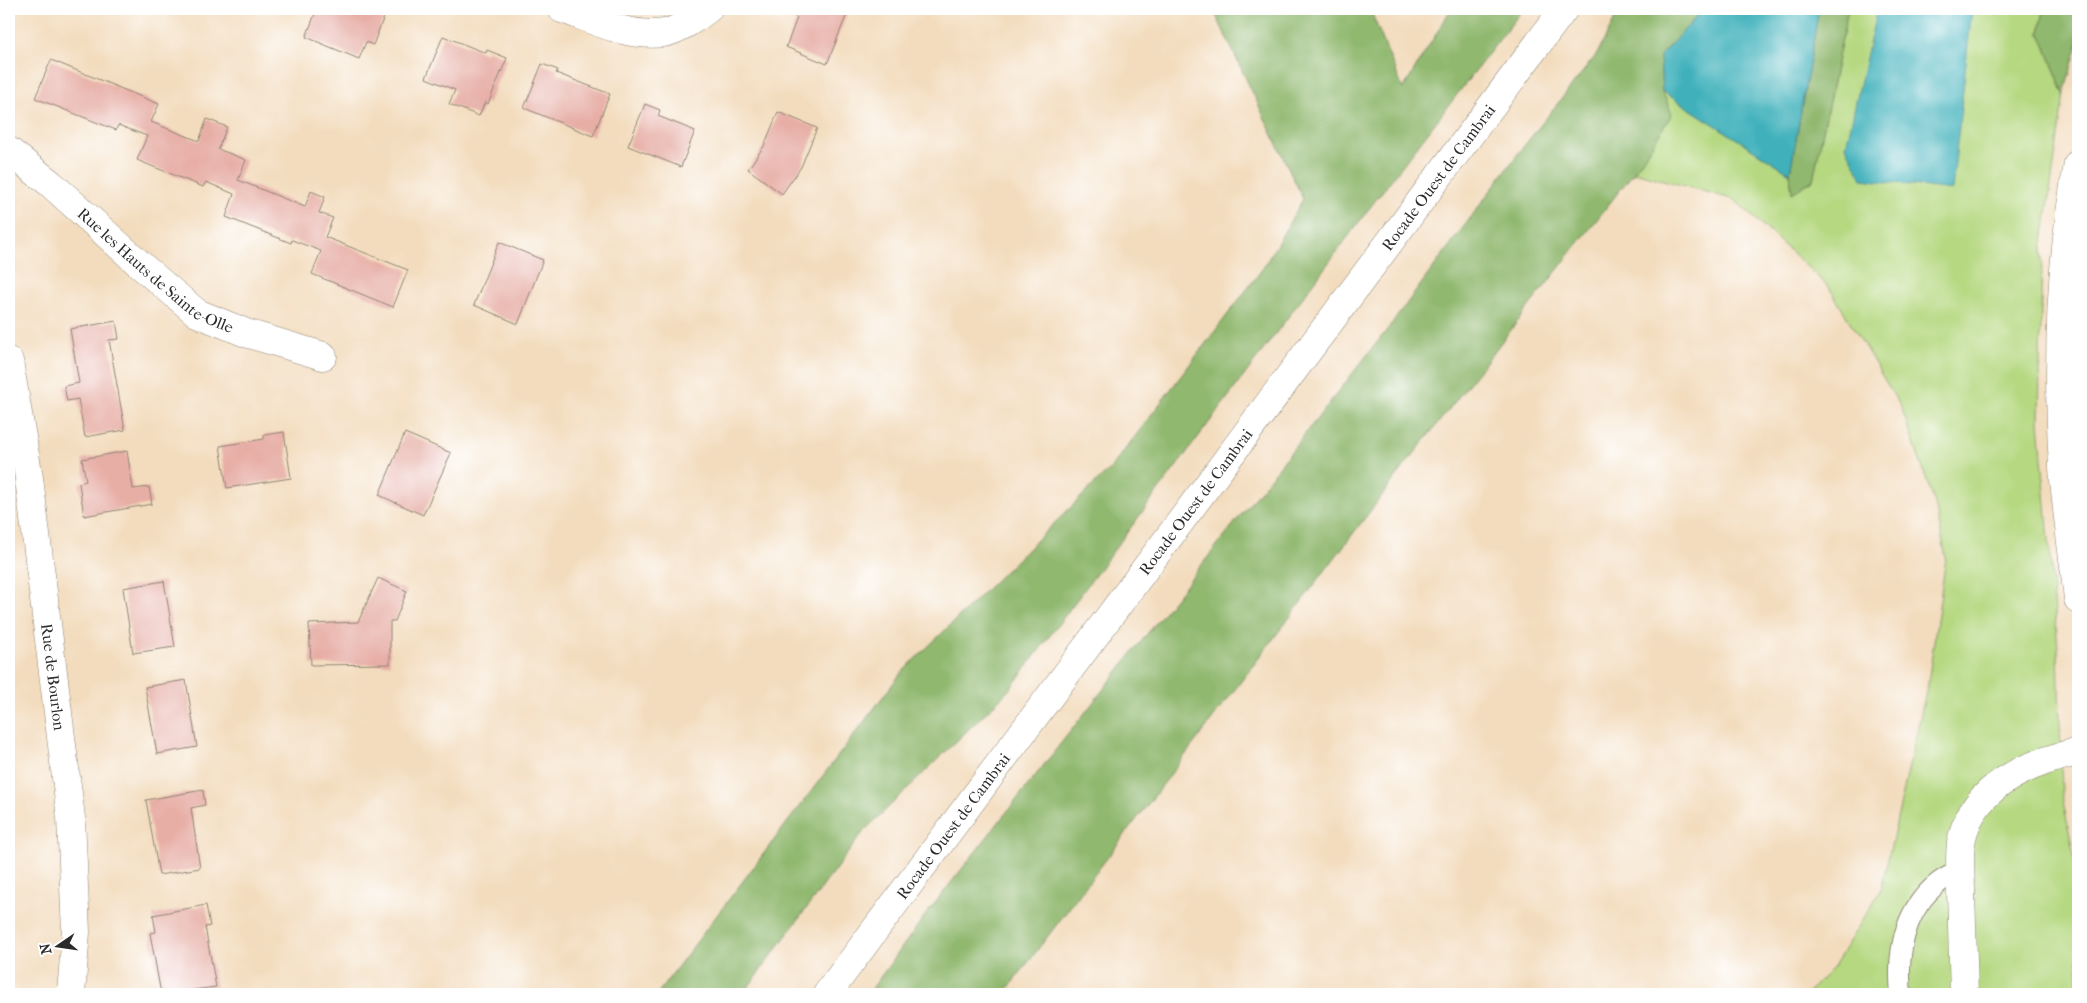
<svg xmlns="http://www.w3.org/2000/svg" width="2087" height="1003" viewBox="0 0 2087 1003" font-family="'IM FELL French Canon',serif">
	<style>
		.green { fill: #b5d880; stroke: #708256 }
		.forest { fill: #90b86e; stroke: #5e724c }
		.water { fill: #41b1bb; stroke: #366e73 }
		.building { fill: #e7aea6 }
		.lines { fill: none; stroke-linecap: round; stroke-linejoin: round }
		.lane-casing { stroke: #8f8474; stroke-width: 22 }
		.street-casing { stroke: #8f8474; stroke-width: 29 }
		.highway-casing { stroke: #8f8474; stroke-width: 29 }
		.lane { stroke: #fff; stroke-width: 20 }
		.street { stroke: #fff; stroke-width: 28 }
		.highway { stroke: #fff; stroke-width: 28 }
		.labels { text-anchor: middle; stroke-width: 4; stroke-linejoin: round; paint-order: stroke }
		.street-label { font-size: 16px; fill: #2b2b2b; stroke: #fff }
	</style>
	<rect width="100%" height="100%" fill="#fff"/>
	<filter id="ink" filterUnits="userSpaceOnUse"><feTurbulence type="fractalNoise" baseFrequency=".02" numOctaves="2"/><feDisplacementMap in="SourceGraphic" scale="10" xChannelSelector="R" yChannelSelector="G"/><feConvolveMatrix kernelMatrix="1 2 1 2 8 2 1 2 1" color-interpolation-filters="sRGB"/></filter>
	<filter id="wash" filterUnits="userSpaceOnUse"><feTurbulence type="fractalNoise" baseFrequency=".0096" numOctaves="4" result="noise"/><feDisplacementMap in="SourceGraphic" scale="20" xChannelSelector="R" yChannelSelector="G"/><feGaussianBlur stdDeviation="1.12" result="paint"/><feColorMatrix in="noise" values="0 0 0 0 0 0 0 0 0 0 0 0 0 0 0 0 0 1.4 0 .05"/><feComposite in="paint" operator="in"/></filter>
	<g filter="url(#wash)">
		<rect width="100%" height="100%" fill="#f3dcbd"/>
		<path class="green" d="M 1848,9 L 2044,9 L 2040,33 L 2064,94 L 2042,249 L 2039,421 L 2058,649 L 2062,796 L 2078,876 L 2078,994 L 1807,994 L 1834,966 L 1881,890 L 1928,683 L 1946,558 L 1935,504 L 1902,409 L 1829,287 L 1735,200 L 1634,172 L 1672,114 L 1662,91 L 1790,173 L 1792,193 L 1813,180 Z"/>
		<path class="forest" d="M 1213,9 L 1370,9 L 1403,89 L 1451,9 L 1523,9 L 1368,210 L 1010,689 L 864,831 L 743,994 L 657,994 L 901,673 L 1111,468 L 1263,268 L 1303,199 Z
			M 1620,9 L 1704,9 L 1660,56 L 1662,91 L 1672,114 L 1634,172 L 1396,477 L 1004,994 L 868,994 L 924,917 L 1390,326 L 1520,151 L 1597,54 Z
			M 1819,9 L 1848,9 L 1813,180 L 1792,193 L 1790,173 Z
			M 2044,9 L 2078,9 L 2078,44 L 2064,94 L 2040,33 Z"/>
		<path class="water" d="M 1704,9 L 1819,9 L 1790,173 L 1662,91 L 1660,56 Z
			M 1877,9 L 1972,9 L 1952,190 L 1862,179 L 1846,146 Z"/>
		<g id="blocks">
			<path class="building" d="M 317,9 L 387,9 L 373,45 L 366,42 L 359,59 L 306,37 Z
				M 797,9 L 849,9 L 827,64 L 786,47 L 797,18 L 794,16 Z
				M 443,36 L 486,53 L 487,50 L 507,58 L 488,104 L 485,102 L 479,116 L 449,104 L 455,90 L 426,78 Z
				M 51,60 L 159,104 L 151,122 L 199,141 L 207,119 L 227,127 L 218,149 L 246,160 L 238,180 L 305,207 L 311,191 L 325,197 L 319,213 L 333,218 L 325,237 L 408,270 L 393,307 L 312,274 L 321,251 L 292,240 L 291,243 L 226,217 L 234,194 L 206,182 L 203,187 L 137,160 L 147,136 L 118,125 L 116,130 L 35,98 Z
				M 542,64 L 558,70 L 556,73 L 610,94 L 593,136 L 524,108 Z
				M 645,104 L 660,110 L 658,116 L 695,131 L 681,167 L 628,146 Z
				M 778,112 L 817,128 L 801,167 L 782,194 L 748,169 L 764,146 Z
				M 499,242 L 543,260 L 518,324 L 474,305 Z
				M 116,321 L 119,339 L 109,340 L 125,430 L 85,437 L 78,399 L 67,401 L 64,386 L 79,383 L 70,329 Z
				M 284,432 L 291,478 L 227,488 L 220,446 L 264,439 L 264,435 Z
				M 405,433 L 451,453 L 423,515 L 379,495 Z
				M 127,451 L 133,489 L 149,487 L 152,504 L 84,516 L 79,483 L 86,481 L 82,459 Z
				M 378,578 L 407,591 L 395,621 L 390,621 L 390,664 L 311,665 L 309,624 L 358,622 Z
				M 164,581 L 175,647 L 133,653 L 123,588 Z
				M 186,680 L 197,747 L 157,754 L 145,687 Z
				M 203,790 L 205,805 L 191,808 L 200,868 L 159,875 L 146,800 Z
				M 206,905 L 210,926 L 205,927 L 216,987 L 161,994 L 150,933 L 156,932 L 153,915 Z"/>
		</g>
	</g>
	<g filter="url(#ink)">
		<use href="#blocks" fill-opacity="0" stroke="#8f8474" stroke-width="1"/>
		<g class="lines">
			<defs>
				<path id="lane" d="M 1901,994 C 1897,953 1903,912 1937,884 C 1944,878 1953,874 1961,870"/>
				<g id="street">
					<path d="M 562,9 C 594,20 629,38 664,33 C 677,31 698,17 708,9"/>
					<path id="s1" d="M 9,151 L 51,184 L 145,269 L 197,313 L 246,333 L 323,356"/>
					<path id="s2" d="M 9,361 L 29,478 L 71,818 L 76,932 L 71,994"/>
					<path d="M 1964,994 C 1963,960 1962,926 1961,891 C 1961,874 1958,854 1962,838 C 1974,785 2031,762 2078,752"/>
				</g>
				<g id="highway">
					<path d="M 2078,164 C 2059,263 2057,366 2063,467 C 2066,511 2073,555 2078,599"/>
					<path id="s3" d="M 827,994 L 1564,9"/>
				</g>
			</defs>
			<use href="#lane" class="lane-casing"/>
			<use href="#street" class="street-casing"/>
			<use href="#highway" class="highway-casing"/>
			<use href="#lane" class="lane"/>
			<use href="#street" class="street"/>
			<use href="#highway" class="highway"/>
		</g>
	</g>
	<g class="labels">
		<g class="street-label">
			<text dy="6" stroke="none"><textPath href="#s3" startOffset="1020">Rocade Ouest de Cambrai</textPath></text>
			<text dy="6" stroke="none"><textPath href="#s1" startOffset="190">Rue les Hauts de Sainte-Olle</textPath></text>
			<text dy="6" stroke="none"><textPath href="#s3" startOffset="615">Rocade Ouest de Cambrai</textPath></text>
			<text dy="6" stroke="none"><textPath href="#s2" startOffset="319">Rue de Bourlon</textPath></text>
			<text dy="6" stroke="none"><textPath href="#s3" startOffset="210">Rocade Ouest de Cambrai</textPath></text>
		</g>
	</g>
	<rect width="2087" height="1003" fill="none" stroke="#fff" stroke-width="30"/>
	<g transform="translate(58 946) rotate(257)" stroke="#ffffff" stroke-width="4" paint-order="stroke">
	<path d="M0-4L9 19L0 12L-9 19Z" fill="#2b2b2b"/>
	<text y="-8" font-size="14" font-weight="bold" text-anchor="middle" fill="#2b2b2b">N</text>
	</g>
</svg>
